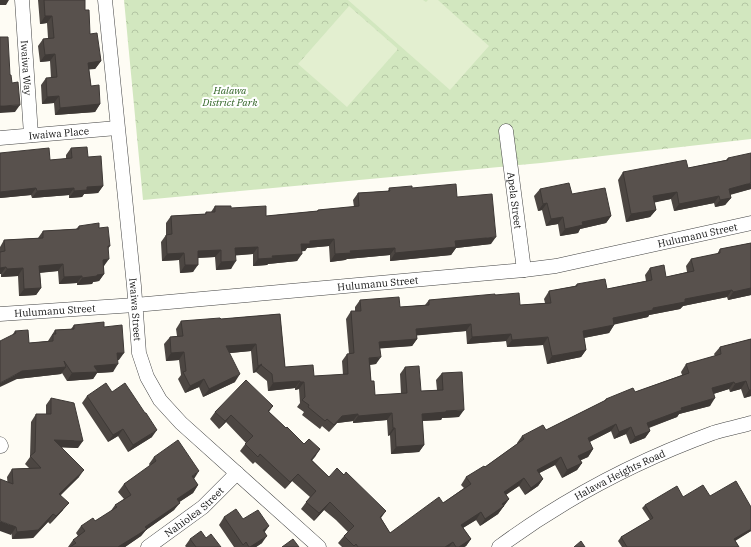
<svg xmlns="http://www.w3.org/2000/svg" width="751" height="547" viewBox="0 0 751 547" font-family="'IBM Plex Serif',serif">
	<style>
		.park { fill: url(#park-crowns) }
		.pitch { fill: #e3efd0 }
		.lines { fill: none; stroke-linecap: round; stroke-linejoin: round }
		.minor-casing { stroke: #434343; stroke-width: 15 }
		.minor { stroke: #fff; stroke-width: 14 }
		.wall { fill: #4c4642 }
		.shaded-wall { fill: #3e3936 }
		.building { fill: #58514d; stroke: #3e3936 }
		.labels { text-anchor: middle; stroke-width: 4; stroke-linejoin: round; paint-order: stroke }
		.street-label { font-size: 10px; fill: #101010; stroke: #fff }
		.park-label { font-size: 10px; font-style: italic; fill: #2f6324; stroke: #fff }
	</style>
	<defs>
		<pattern id="park-crowns" width="20" height="18" patternUnits="userSpaceOnUse"><rect width="20" height="18" fill="#d2e7bf"/><path d="M2 6a3 3 0 1 1 6 0M12 15a3 3 0 1 1 6 0" fill="none" stroke="#b3c5a3"/></pattern>
	</defs>
	<rect width="100%" height="100%" fill="#fefcf4"/>
	<path class="park" d="M 124,0 L 751,0 L 751,139 L 541,163 L 143,200 Z"/>
	<path class="pitch" d="M 348,0 L 423,0 L 426,2 L 428,0 L 438,0 L 489,46 L 450,90 Z
		M 349,6 L 398,49 L 347,107 L 298,64 Z"/>
	<g class="lines">
		<defs>
			<g id="minor">
				<path id="s1" d="M 22,0 L 31,135"/>
				<path id="s2" d="M 105,0 L 134,286 L 139,353 L 147,377 L 160,400 L 181,423 L 319,547"/>
				<path id="s3" d="M 506,131 L 524,270"/>
				<path id="s4" d="M 0,138 L 117,128"/>
				<path id="s5" d="M 0,314 L 135,305 L 524,270 L 556,266 L 751,223"/>
				<path d="M 0,444 L 1,446"/>
				<path id="s6" d="M 148,547 L 203,507 L 237,473"/>
				<path id="s7" d="M 499,547 C 564,499 636,461 713,433 C 725,429 738,427 751,423"/>
			</g>
		</defs>
		<use href="#minor" class="minor-casing"/>
		<use href="#minor" class="minor"/>
	</g>
	<path class="wall" d="M 38,0 L 85,0 L 85,10 L 90,34 L 101,61 L 95,69 L 89,69 L 91,86 L 100,104 L 95,112 L 55,115 L 54,103 L 42,104 L 41,85 L 46,78 L 51,78 L 50,61 L 40,62 L 38,46 L 43,39 L 48,38 L 47,23 L 40,24 Z
		M 71,148 L 88,157 L 103,186 L 98,193 L 84,194 L 82,197 L 69,198 L 69,195 L 32,198 L 31,195 L 0,198 L 0,153 L 50,160 L 66,159 L 66,155 Z
		M 728,158 L 751,189 L 730,195 L 731,198 L 725,205 L 715,207 L 714,203 L 674,211 L 671,199 L 654,202 L 656,210 L 650,217 L 626,222 L 618,180 L 623,172 L 688,168 L 726,160 Z
		M 389,188 L 412,188 L 457,197 L 491,244 L 456,248 L 451,255 L 390,261 L 390,255 L 347,259 L 345,260 L 330,262 L 329,246 L 307,248 L 305,251 L 302,251 L 297,261 L 268,264 L 267,265 L 253,266 L 253,254 L 236,255 L 231,269 L 216,270 L 215,257 L 198,258 L 193,272 L 180,273 L 179,260 L 162,261 L 161,242 L 166,235 L 166,223 L 171,216 L 205,214 L 206,212 L 211,212 L 215,206 L 231,208 L 266,216 L 317,211 L 318,210 L 354,207 L 353,200 L 358,193 L 388,191 Z
		M 540,189 L 572,194 L 611,216 L 606,223 L 580,229 L 578,233 L 560,236 L 558,224 L 546,226 L 542,210 L 538,211 L 534,196 Z
		M 79,226 L 99,228 L 110,246 L 108,249 L 104,266 L 104,274 L 99,281 L 93,282 L 92,284 L 77,285 L 77,283 L 59,284 L 58,271 L 40,273 L 41,288 L 36,295 L 19,296 L 18,276 L 1,277 L 1,274 L 0,274 L 0,247 L 4,240 L 38,238 L 43,231 L 76,229 Z
		M 751,243 L 751,295 L 728,300 L 727,297 L 683,306 L 680,309 L 649,315 L 648,317 L 614,324 L 614,325 L 609,333 L 584,338 L 586,350 L 581,357 L 547,364 L 543,345 L 507,347 L 506,341 L 467,344 L 466,331 L 417,335 L 417,339 L 412,346 L 380,348 L 376,364 L 370,365 L 371,381 L 375,395 L 401,394 L 400,374 L 405,367 L 421,391 L 437,390 L 436,380 L 442,373 L 459,417 L 442,418 L 441,420 L 422,421 L 424,445 L 419,452 L 391,454 L 390,435 L 388,436 L 387,420 L 353,423 L 353,421 L 337,423 L 329,432 L 322,426 L 320,429 L 302,415 L 304,412 L 297,407 L 300,403 L 299,389 L 295,390 L 295,388 L 268,391 L 267,381 L 256,372 L 253,373 L 251,351 L 229,353 L 235,382 L 203,397 L 199,387 L 185,393 L 178,379 L 181,375 L 179,360 L 166,361 L 164,344 L 170,337 L 177,336 L 176,329 L 181,321 L 221,319 L 280,314 L 285,367 L 314,376 L 343,375 L 342,361 L 347,354 L 349,354 L 346,319 L 351,311 L 355,311 L 355,307 L 360,300 L 400,307 L 425,305 L 429,300 L 495,295 L 520,305 L 545,303 L 544,299 L 549,291 L 575,286 L 577,284 L 607,289 L 646,281 L 645,275 L 650,268 L 666,277 L 687,272 L 686,266 L 691,259 L 717,254 L 720,249 Z
		M 74,325 L 104,327 L 119,360 L 117,360 L 113,372 L 97,373 L 93,379 L 67,381 L 62,373 L 61,374 L 17,379 L 13,334 L 15,331 L 29,343 L 48,341 L 55,330 L 71,329 Z
		M 751,339 L 751,396 L 744,398 L 741,389 L 730,392 L 729,389 L 713,394 L 710,406 L 679,414 L 677,417 L 649,428 L 650,431 L 645,438 L 630,444 L 626,434 L 614,439 L 611,431 L 589,442 L 593,449 L 588,457 L 580,460 L 582,463 L 577,470 L 562,478 L 555,465 L 539,473 L 543,479 L 538,486 L 525,495 L 519,486 L 506,495 L 509,499 L 498,514 L 480,526 L 476,520 L 463,528 L 471,539 L 466,546 L 464,547 L 342,547 L 338,543 L 344,536 L 348,532 L 336,520 L 324,510 L 314,521 L 301,509 L 310,497 L 292,481 L 285,489 L 255,462 L 253,464 L 240,451 L 246,443 L 226,422 L 219,429 L 210,419 L 215,412 L 273,406 L 269,412 L 286,428 L 304,444 L 320,449 L 312,460 L 329,477 L 381,518 L 390,533 L 443,503 L 464,488 L 461,485 L 466,477 L 485,467 L 517,444 L 517,443 L 522,436 L 546,430 L 604,401 L 606,399 L 635,392 L 682,375 L 681,372 L 686,364 L 715,356 L 714,354 L 720,347 Z
		M 112,392 L 152,437 L 128,452 L 118,436 L 108,442 L 82,403 L 87,396 Z
		M 51,398 L 78,448 L 62,447 L 79,477 L 61,495 L 63,510 L 50,524 L 48,522 L 33,538 L 12,539 L 7,477 L 12,469 L 29,468 L 25,464 L 30,457 L 31,422 L 36,414 L 46,414 L 46,405 Z
		M 154,457 L 194,479 L 198,485 L 193,493 L 179,502 L 174,510 L 146,530 L 141,536 L 125,547 L 68,547 L 73,540 L 78,536 L 76,533 L 81,526 L 95,521 L 110,512 L 115,505 L 124,499 L 118,492 L 124,484 L 150,466 L 149,464 Z
		M 710,496 L 751,531 L 735,540 L 739,547 L 622,547 L 618,541 L 621,537 L 650,520 L 642,508 L 645,505 L 683,497 Z
		M 224,517 L 243,519 L 264,532 L 262,543 L 256,547 L 234,547 L 219,525 Z
		M 206,538 L 221,547 L 186,547 L 185,546 L 190,539 Z"/>
	<path class="shaded-wall" d="M 0,0 L 9,0 L 6,5 L 0,5 Z
		M 45,16 L 52,16 L 47,23 L 40,24 Z
		M 55,54 L 50,61 L 40,62 L 45,55 Z
		M 101,61 L 95,69 L 83,70 L 88,63 Z
		M 59,96 L 54,103 L 42,104 L 47,97 Z
		M 100,104 L 95,112 L 55,115 L 60,108 Z
		M 20,105 L 15,112 L 0,113 L 0,106 Z
		M 751,183 L 751,189 L 724,196 L 729,189 Z
		M 103,186 L 98,193 L 84,194 L 82,197 L 69,198 L 74,191 L 87,187 Z
		M 36,188 L 31,195 L 0,198 L 0,192 Z
		M 74,188 L 69,195 L 32,198 L 37,191 Z
		M 677,192 L 671,199 L 648,204 L 653,196 Z
		M 719,196 L 714,203 L 674,211 L 679,204 Z
		M 731,198 L 725,205 L 715,207 L 720,200 Z
		M 547,203 L 542,210 L 538,211 L 543,204 Z
		M 656,210 L 650,217 L 626,222 L 631,214 Z
		M 611,216 L 606,223 L 580,229 L 578,233 L 560,236 L 565,229 L 582,222 Z
		M 563,217 L 558,224 L 546,226 L 551,219 Z
		M 496,237 L 491,244 L 456,248 L 451,255 L 390,261 L 395,253 L 455,241 Z
		M 334,239 L 329,246 L 307,248 L 305,251 L 296,252 L 301,244 L 310,241 Z
		M 258,247 L 253,254 L 230,256 L 235,248 Z
		M 395,248 L 390,255 L 347,259 L 345,260 L 330,262 L 335,254 L 350,251 Z
		M 221,250 L 215,257 L 193,258 L 198,251 Z
		M 184,253 L 179,260 L 162,261 L 167,254 Z
		M 302,254 L 297,261 L 268,264 L 267,265 L 253,266 L 258,259 L 272,256 Z
		M 109,259 L 104,266 L 98,267 L 103,260 Z
		M 236,261 L 231,269 L 216,270 L 221,262 Z
		M 63,264 L 58,271 L 34,273 L 39,266 Z
		M 185,265 L 198,265 L 193,272 L 180,273 Z
		M 6,267 L 1,274 L 0,274 L 0,268 Z
		M 23,268 L 18,276 L 1,277 L 7,269 Z
		M 104,274 L 99,281 L 93,282 L 92,284 L 77,285 L 82,278 Z
		M 82,276 L 77,283 L 59,284 L 64,277 Z
		M 41,288 L 36,295 L 19,296 L 24,289 Z
		M 751,288 L 751,295 L 728,300 L 733,292 Z
		M 732,290 L 727,297 L 683,306 L 680,309 L 649,315 L 648,317 L 608,326 L 613,318 L 653,308 L 685,299 Z
		M 471,324 L 466,331 L 411,336 L 416,329 Z
		M 614,325 L 609,333 L 578,339 L 583,331 Z
		M 511,334 L 506,341 L 467,344 L 472,337 Z
		M 548,337 L 543,345 L 507,347 L 512,340 Z
		M 417,339 L 412,346 L 374,349 L 379,342 Z
		M 256,344 L 251,351 L 221,354 L 226,346 Z
		M 586,350 L 581,357 L 547,364 L 552,356 Z
		M 184,352 L 179,360 L 166,361 L 171,353 Z
		M 117,353 L 124,353 L 119,360 L 112,361 Z
		M 381,357 L 376,364 L 364,365 L 369,358 Z
		M 118,364 L 113,372 L 97,373 L 93,379 L 67,381 L 72,373 L 94,366 Z
		M 262,364 L 256,372 L 253,373 L 258,366 Z
		M 66,367 L 61,374 L 17,379 L 0,387 L 0,383 L 22,371 Z
		M 240,374 L 235,382 L 203,397 L 209,389 Z
		M 204,379 L 199,387 L 185,393 L 190,386 Z
		M 300,381 L 295,388 L 268,391 L 273,383 Z
		M 746,381 L 741,389 L 730,392 L 735,384 Z
		M 300,382 L 304,382 L 299,389 L 295,390 Z
		M 734,382 L 729,389 L 707,396 L 712,388 Z
		M 749,390 L 751,390 L 751,396 L 744,398 Z
		M 715,398 L 710,406 L 679,414 L 677,417 L 642,430 L 647,423 L 681,408 Z
		M 464,410 L 459,417 L 442,418 L 441,420 L 417,421 L 422,414 L 446,411 Z
		M 392,413 L 387,420 L 353,423 L 358,416 Z
		M 358,414 L 353,421 L 337,423 L 329,432 L 342,416 Z
		M 231,415 L 226,422 L 219,429 L 225,421 Z
		M 616,424 L 611,431 L 582,446 L 588,438 Z
		M 631,427 L 626,434 L 614,439 L 619,432 Z
		M 393,428 L 395,428 L 390,435 L 388,436 Z
		M 123,429 L 118,436 L 108,442 L 113,435 Z
		M 157,430 L 152,437 L 128,452 L 133,445 Z
		M 650,431 L 645,438 L 630,444 L 635,437 Z
		M 54,440 L 83,441 L 78,448 L 49,447 Z
		M 424,445 L 419,452 L 391,454 L 396,447 Z
		M 320,449 L 315,457 L 306,467 L 311,460 Z
		M 593,449 L 588,457 L 573,464 L 578,456 Z
		M 561,457 L 555,465 L 532,477 L 537,470 Z
		M 582,463 L 577,470 L 562,478 L 567,470 Z
		M 84,470 L 79,477 L 54,501 L 59,494 Z
		M 199,471 L 194,479 L 187,484 L 192,476 Z
		M 298,474 L 292,481 L 285,489 L 290,482 Z
		M 524,478 L 519,486 L 499,499 L 504,492 Z
		M 543,479 L 538,486 L 525,495 L 531,488 Z
		M 198,485 L 193,493 L 172,507 L 177,499 Z
		M 509,499 L 498,514 L 480,526 L 485,519 L 502,504 Z
		M 330,502 L 324,510 L 314,521 L 319,513 Z
		M 69,503 L 63,510 L 50,524 L 56,516 Z
		M 180,503 L 174,510 L 146,530 L 141,536 L 125,547 L 118,547 L 145,527 Z
		M 386,511 L 381,518 L 375,524 L 380,517 Z
		M 481,512 L 476,520 L 456,532 L 461,525 Z
		M 53,514 L 48,522 L 33,538 L 12,539 L 17,532 Z
		M 0,521 L 16,527 L 11,535 L 0,531 Z
		M 269,526 L 264,533 L 263,530 Z
		M 751,529 L 751,531 L 732,543 L 734,539 Z
		M 267,536 L 262,543 L 256,547 L 250,547 Z
		M 471,539 L 466,546 L 464,547 L 459,547 Z
		M 453,542 L 449,547 L 445,547 Z"/>
	<path class="building" d="M 44,0 L 85,0 L 85,10 L 89,10 L 90,34 L 97,33 L 101,61 L 88,63 L 91,86 L 99,85 L 100,104 L 60,108 L 59,96 L 47,97 L 46,78 L 57,77 L 55,54 L 45,55 L 43,39 L 54,38 L 52,16 L 45,16 Z
		M 0,37 L 8,37 L 10,75 L 11,75 L 12,83 L 18,82 L 20,105 L 0,106 Z
		M 87,147 L 88,157 L 101,156 L 103,186 L 87,187 L 87,190 L 74,191 L 74,188 L 37,191 L 36,188 L 0,192 L 0,153 L 49,148 L 50,160 L 72,158 L 71,148 Z
		M 751,153 L 751,183 L 729,189 L 731,198 L 720,200 L 719,196 L 679,204 L 677,192 L 653,196 L 656,210 L 631,214 L 623,172 L 686,160 L 688,168 L 728,160 L 728,158 Z
		M 569,183 L 572,194 L 605,188 L 611,216 L 582,222 L 583,225 L 565,229 L 563,217 L 551,219 L 547,203 L 543,204 L 540,189 Z
		M 456,184 L 457,197 L 492,194 L 496,237 L 455,241 L 456,247 L 395,253 L 395,248 L 350,251 L 351,253 L 335,254 L 334,239 L 310,241 L 310,244 L 301,244 L 302,254 L 272,256 L 273,258 L 258,259 L 258,247 L 235,248 L 236,261 L 221,262 L 221,250 L 198,251 L 198,265 L 185,265 L 184,253 L 167,254 L 166,235 L 172,234 L 171,216 L 206,214 L 206,212 L 215,212 L 215,206 L 231,206 L 231,208 L 266,206 L 266,216 L 318,211 L 318,210 L 359,206 L 358,193 L 390,191 L 389,188 L 412,186 L 412,188 Z
		M 99,223 L 99,228 L 108,227 L 110,246 L 108,246 L 109,259 L 103,260 L 104,274 L 97,275 L 97,276 L 82,278 L 82,276 L 64,277 L 63,264 L 39,266 L 41,288 L 24,289 L 23,268 L 7,269 L 6,267 L 0,268 L 0,252 L 5,251 L 4,240 L 43,238 L 43,231 L 79,229 L 79,226 Z
		M 751,243 L 751,288 L 733,292 L 732,290 L 685,299 L 685,302 L 653,308 L 653,310 L 613,318 L 614,325 L 583,331 L 586,350 L 552,356 L 548,337 L 512,340 L 511,334 L 472,337 L 471,324 L 416,329 L 417,339 L 379,342 L 381,357 L 369,358 L 371,381 L 374,381 L 375,395 L 407,393 L 405,367 L 419,366 L 421,391 L 443,390 L 442,373 L 462,372 L 464,410 L 446,411 L 446,412 L 422,414 L 424,445 L 396,447 L 395,428 L 393,428 L 392,413 L 358,416 L 358,414 L 342,416 L 334,425 L 327,419 L 325,421 L 308,407 L 309,405 L 302,400 L 305,397 L 304,382 L 300,382 L 300,381 L 273,383 L 272,374 L 261,365 L 262,364 L 258,366 L 256,344 L 226,346 L 240,374 L 209,389 L 204,379 L 190,386 L 183,372 L 186,371 L 184,352 L 171,353 L 170,337 L 183,336 L 181,321 L 220,318 L 221,319 L 280,314 L 285,367 L 313,365 L 314,376 L 348,374 L 347,354 L 354,353 L 351,311 L 361,311 L 360,300 L 399,297 L 400,307 L 429,305 L 429,300 L 495,294 L 495,295 L 519,293 L 520,305 L 551,303 L 549,291 L 577,286 L 577,284 L 605,279 L 607,289 L 652,280 L 650,268 L 664,265 L 666,277 L 694,271 L 691,259 L 720,253 L 720,249 Z
		M 104,322 L 104,327 L 122,325 L 124,353 L 117,353 L 118,364 L 94,366 L 98,372 L 72,373 L 64,361 L 66,367 L 22,371 L 0,383 L 0,341 L 16,333 L 15,331 L 28,330 L 29,343 L 53,341 L 53,334 L 56,334 L 55,330 L 74,329 L 74,325 Z
		M 751,339 L 751,390 L 749,390 L 746,381 L 735,384 L 734,382 L 712,388 L 715,398 L 681,408 L 682,410 L 647,423 L 650,431 L 635,437 L 631,427 L 619,432 L 616,424 L 588,438 L 593,449 L 578,456 L 582,463 L 567,470 L 561,457 L 537,470 L 543,479 L 531,488 L 524,478 L 504,492 L 509,499 L 502,504 L 504,506 L 485,519 L 481,512 L 461,525 L 471,539 L 459,547 L 456,547 L 453,542 L 445,547 L 358,547 L 356,544 L 354,546 L 344,536 L 354,526 L 330,502 L 319,513 L 306,502 L 316,491 L 298,474 L 290,482 L 260,454 L 258,457 L 245,444 L 253,436 L 231,415 L 225,421 L 215,412 L 246,380 L 273,406 L 268,411 L 286,428 L 287,427 L 304,444 L 309,439 L 320,449 L 311,460 L 329,477 L 337,468 L 344,475 L 346,472 L 386,511 L 380,517 L 390,533 L 439,497 L 443,503 L 471,484 L 466,477 L 484,466 L 485,467 L 524,439 L 522,436 L 543,425 L 546,430 L 606,400 L 606,399 L 633,388 L 635,392 L 689,373 L 686,364 L 721,354 L 720,347 Z
		M 106,383 L 112,392 L 125,383 L 145,413 L 146,413 L 157,430 L 133,445 L 123,429 L 113,435 L 87,396 Z
		M 51,398 L 74,403 L 83,441 L 54,440 L 84,470 L 59,494 L 69,503 L 56,516 L 53,514 L 38,530 L 17,532 L 16,527 L 0,521 L 0,479 L 13,484 L 12,469 L 41,468 L 30,456 L 35,452 L 36,414 L 51,414 Z
		M 178,440 L 199,471 L 192,476 L 198,485 L 177,499 L 180,503 L 145,527 L 147,529 L 118,547 L 70,547 L 76,543 L 73,540 L 85,531 L 81,526 L 93,518 L 95,521 L 117,507 L 115,505 L 131,495 L 124,484 L 156,461 L 154,457 Z
		M 736,481 L 751,507 L 751,529 L 734,539 L 739,547 L 627,547 L 621,537 L 653,518 L 645,505 L 677,486 L 683,497 L 703,485 L 710,496 Z
		M 236,509 L 243,519 L 258,510 L 269,526 L 263,530 L 267,536 L 250,547 L 249,547 L 246,542 L 243,545 L 224,517 Z
		M 201,531 L 206,538 L 211,534 L 221,547 L 196,547 L 190,539 Z
		M 293,539 L 299,547 L 282,547 Z
		M 581,541 L 585,547 L 574,547 Z"/>
	<g class="labels">
		<g class="street-label">
			<text dy="4" stroke="none"><textPath href="#s1" startOffset="68">Iwaiwa Way</textPath></text>
			<text dy="4" stroke="none"><textPath href="#s4" startOffset="59">Iwaiwa Place</textPath></text>
			<text dy="4" stroke="none"><textPath href="#s3" startOffset="70">Apela Street</textPath></text>
			<text dy="4" stroke="none"><textPath href="#s5" startOffset="703">Hulumanu Street</textPath></text>
			<text dy="4" stroke="none"><textPath href="#s5" startOffset="379">Hulumanu Street</textPath></text>
			<text dy="4" stroke="none"><textPath href="#s2" startOffset="311">Iwaiwa Street</textPath></text>
			<text dy="4" stroke="none"><textPath href="#s5" startOffset="55">Hulumanu Street</textPath></text>
			<text dy="4" stroke="none"><textPath href="#s7" startOffset="141">Halawa Heights Road</textPath></text>
			<text dy="4" stroke="none"><textPath href="#s6" startOffset="58">Nahiolea Street</textPath></text>
		</g>
		<g class="park-label">
			<text x="230" y="94">Halawa<tspan x="230" dy="12">District Park</tspan></text>
		</g>
	</g>
</svg>
